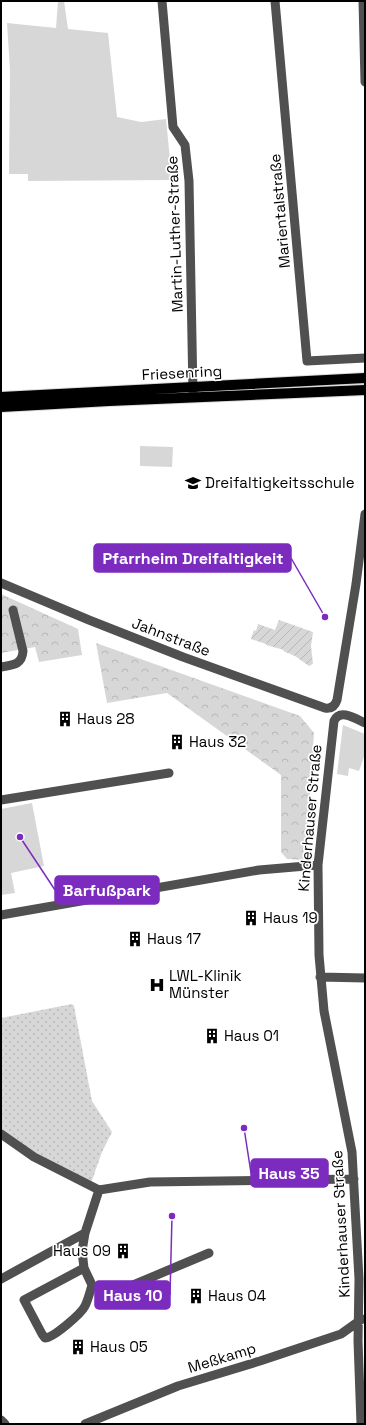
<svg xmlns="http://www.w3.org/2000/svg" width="366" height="1425" viewBox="0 0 366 1425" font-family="'Space Grotesk',sans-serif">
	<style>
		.grass { fill: url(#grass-dots) }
		.forest { fill: url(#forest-crowns) }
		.park { fill: #d7d7d7 }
		.garden { fill: url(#garden-furrows) }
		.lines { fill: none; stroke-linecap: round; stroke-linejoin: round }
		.major-casing { stroke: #dbdbdb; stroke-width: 12 }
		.minor { stroke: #505050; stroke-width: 9 }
		.major { stroke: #000; stroke-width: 10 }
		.labels { text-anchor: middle; stroke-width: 3.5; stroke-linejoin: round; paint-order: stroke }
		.street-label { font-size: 15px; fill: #000; stroke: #fff }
		.poi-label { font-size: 15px; fill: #000; stroke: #fff; text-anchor: start }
		.leader { fill: none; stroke: #7b2cbf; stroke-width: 1.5 }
		.callout-dot { fill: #7b2cbf; stroke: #fff; stroke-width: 1.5 }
		.callout { fill: #7b2cbf; stroke: #7b2cbf; stroke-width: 1.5 }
		.callout-label { font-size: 16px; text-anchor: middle; font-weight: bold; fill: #fff }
	</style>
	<defs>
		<pattern id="grass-dots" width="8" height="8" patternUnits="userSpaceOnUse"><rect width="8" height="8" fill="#d7d7d7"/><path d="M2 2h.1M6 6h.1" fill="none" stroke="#b7b7b7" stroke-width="1.8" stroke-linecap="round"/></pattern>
		<pattern id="forest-crowns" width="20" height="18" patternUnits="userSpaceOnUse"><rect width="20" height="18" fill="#d7d7d7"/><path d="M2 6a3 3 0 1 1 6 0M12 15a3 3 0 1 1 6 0" fill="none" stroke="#b7b7b7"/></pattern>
		<pattern id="garden-furrows" width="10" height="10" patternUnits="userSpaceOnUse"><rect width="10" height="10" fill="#d7d7d7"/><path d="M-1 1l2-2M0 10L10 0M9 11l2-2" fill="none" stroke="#b7b7b7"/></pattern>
	</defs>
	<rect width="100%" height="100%" fill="#fff"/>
	<path class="grass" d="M 72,1004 L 74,1006 L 92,1101 L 112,1132 L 102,1152 L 91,1183 L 35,1155 L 1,1131 L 1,1018 Z"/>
	<path class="forest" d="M 1,594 L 78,629 L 82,655 L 39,662 L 35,647 L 1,653 Z
		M 96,643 L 300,716 L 314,733 L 305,860 L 287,859 L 281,852 L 281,775 L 167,693 L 107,703 Z"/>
	<path class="park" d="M 58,1 L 64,1 L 68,29 L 108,33 L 117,117 L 141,122 L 166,119 L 172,180 L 28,181 L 28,174 L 9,174 L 10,70 L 7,23 L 56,28 Z
		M 140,446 L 173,447 L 172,467 L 140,466 Z
		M 343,725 L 365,734 L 365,754 L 359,771 L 349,768 L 348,776 L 337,774 Z
		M 32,803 L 44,866 L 11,873 L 15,893 L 1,895 L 1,809 Z"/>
	<path class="garden" d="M 279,620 L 313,632 L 311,646 L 313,664 L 309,666 L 295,656 L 283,651 L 284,650 L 266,645 L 266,644 L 251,639 L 254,630 L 256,631 L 258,624 L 275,630 Z"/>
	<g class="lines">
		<defs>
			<path id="major" d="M 1,397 L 365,378
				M 1,407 L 109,401 L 365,390"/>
		</defs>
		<use href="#major" class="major-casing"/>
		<path class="minor" d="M 162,1 L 173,127 L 185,145 L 189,181 L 193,393
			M 275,1 L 307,361 L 365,358
			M 363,1 L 365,82
			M 1,583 L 89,620 L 183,657 L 325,708 C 331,709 335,706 337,700 L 356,584 L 365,514
			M 1,667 C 13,665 22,665 23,651 L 13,610
			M 1,800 L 169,773
			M 1,915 L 259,870 L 318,865
			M 320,977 L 365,978
			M 1,1134 L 34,1157 L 99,1190 L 150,1182 L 354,1179
			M 84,1268 L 92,1285 C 90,1292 88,1300 85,1306 C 81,1314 53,1338 45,1338 L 42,1334 L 24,1300 L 84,1268 L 82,1251 L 85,1233 L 99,1190
			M 1,1279 L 85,1233
			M 92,1285 L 114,1293 L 209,1253
			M 1,1420 L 5,1424
			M 85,1424 L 178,1386 L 260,1361 L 341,1334 L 362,1319
			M 361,1424 L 358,1341 L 359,1279 L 352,1152 L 324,1011 L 319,955 L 318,865 L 334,721 C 340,708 356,719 365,723"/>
		<use href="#major" class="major"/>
	</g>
	<defs>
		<symbol id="school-bare" viewBox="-9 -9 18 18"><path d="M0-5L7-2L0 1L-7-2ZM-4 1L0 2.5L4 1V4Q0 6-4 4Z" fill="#000" stroke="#fff" stroke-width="2.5" paint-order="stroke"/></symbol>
		<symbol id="building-bare" viewBox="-9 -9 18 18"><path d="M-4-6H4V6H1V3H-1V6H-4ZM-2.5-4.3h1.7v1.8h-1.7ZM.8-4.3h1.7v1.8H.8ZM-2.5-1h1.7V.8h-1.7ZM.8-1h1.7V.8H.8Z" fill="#000" stroke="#fff" stroke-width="2.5" paint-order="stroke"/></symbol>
		<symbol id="hospital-bare" viewBox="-9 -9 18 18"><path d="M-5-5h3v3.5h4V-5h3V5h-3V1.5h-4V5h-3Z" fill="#000" stroke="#fff" stroke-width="2.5" paint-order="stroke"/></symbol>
	</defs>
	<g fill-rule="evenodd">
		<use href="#school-bare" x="182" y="472" width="22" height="22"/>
		<use href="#building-bare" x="54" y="708" width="22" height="22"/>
		<use href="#building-bare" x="166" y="731" width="22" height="22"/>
		<use href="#building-bare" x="240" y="907" width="22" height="22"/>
		<use href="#building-bare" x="124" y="928" width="22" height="22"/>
		<use href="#hospital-bare" x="146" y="974" width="22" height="22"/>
		<use href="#building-bare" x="201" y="1025" width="22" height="22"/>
		<use href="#building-bare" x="112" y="1240" width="22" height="22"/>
		<use href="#building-bare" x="185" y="1285" width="22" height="22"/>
		<use href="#building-bare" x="67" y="1336" width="22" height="22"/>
	</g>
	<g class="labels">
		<g class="street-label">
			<text transform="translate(280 211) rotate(-95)" y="5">Marientalstraße</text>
			<text transform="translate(175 234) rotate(-92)" y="5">Martin-Luther-Straße</text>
			<text transform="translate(182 373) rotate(-3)" y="5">Friesenring</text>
			<text transform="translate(171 637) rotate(21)" y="5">Jahnstraße</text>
			<text transform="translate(310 818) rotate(-85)" y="5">Kinderhauser Straße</text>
			<text transform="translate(341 1224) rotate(-93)" y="5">Kinderhauser Straße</text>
			<text transform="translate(222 1358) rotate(-17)" y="5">Meßkamp</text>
		</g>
		<g class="poi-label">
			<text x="205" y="488">Dreifaltigkeitsschule</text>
			<text x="77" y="724">Haus 28</text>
			<text x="189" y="747">Haus 32</text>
			<text x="263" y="923">Haus 19</text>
			<text x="147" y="944">Haus 17</text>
			<text x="169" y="981">LWL-Klinik<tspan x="169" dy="17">Münster</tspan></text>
			<text x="224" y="1041">Haus 01</text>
			<text x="111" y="1256" text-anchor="end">Haus 09</text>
			<text x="208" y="1301">Haus 04</text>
			<text x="90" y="1352">Haus 05</text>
		</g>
	</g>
	<path class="leader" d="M325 617L291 558M20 837L55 890M244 1128L251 1173M172 1216L170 1295"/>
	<g class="callout-dot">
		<circle cx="325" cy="617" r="4"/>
		<circle cx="20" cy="837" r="4"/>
		<circle cx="244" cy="1128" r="4"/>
		<circle cx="172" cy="1216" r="4"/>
	</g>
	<g class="callout">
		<rect x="94" y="544" width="197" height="28" rx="4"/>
		<rect x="55" y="876" width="104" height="28" rx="4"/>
		<rect x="251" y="1159" width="77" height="28" rx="4"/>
		<rect x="95" y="1281" width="75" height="28" rx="4"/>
	</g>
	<g class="callout-label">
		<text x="193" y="564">Pfarrheim Dreifaltigkeit</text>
		<text x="107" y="896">Barfußpark</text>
		<text x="289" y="1179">Haus 35</text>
		<text x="133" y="1301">Haus 10</text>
	</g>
	<rect width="366" height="1425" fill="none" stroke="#000000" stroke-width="4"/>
</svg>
